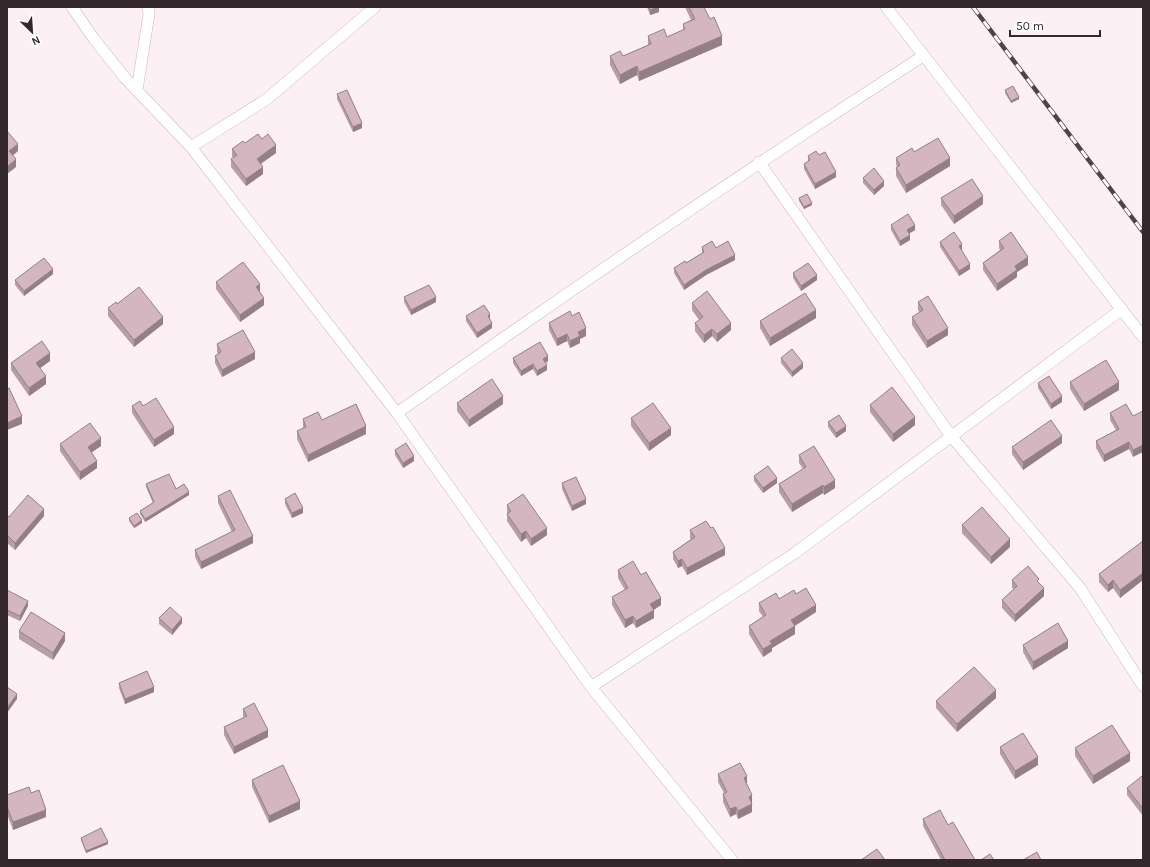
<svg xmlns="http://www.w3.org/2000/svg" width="1150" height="867" viewBox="0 0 1150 867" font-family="Karla,sans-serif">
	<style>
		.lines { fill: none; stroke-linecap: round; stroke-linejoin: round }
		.street-casing { stroke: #d3b4bf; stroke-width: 12 }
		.street { stroke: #fff; stroke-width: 11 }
		.rail-casing { stroke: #504348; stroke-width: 4.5 }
		.rail { stroke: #fff; stroke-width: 3; stroke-dasharray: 9; stroke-linecap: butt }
		.wall { fill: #b69da6 }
		.shaded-wall { fill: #947f87 }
		.building { fill: #d4b6c1; stroke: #947f87 }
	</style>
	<rect width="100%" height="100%" fill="#fdf0f4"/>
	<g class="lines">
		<defs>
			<path id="street" d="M 72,7 L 94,39 L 125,78 L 191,147 L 397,413 L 591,687 L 795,553 L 1122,309
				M 886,7 L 1143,337
				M 137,90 L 149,14 L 148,7
				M 191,147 L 267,99 L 375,7
				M 759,162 L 951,436 L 1080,588 L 1143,686
				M 397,413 C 570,290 745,171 923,56
				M 591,687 L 732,860"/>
		</defs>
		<use href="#street" class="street-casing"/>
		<use href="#street" class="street"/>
		<defs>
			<path id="rail" d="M 973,7 L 1143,232"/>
		</defs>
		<use href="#rail" class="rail-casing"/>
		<use href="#rail" class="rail"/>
	</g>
	<path class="wall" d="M 647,7 L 659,7 L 659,12 L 650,15 Z
		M 685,7 L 704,7 L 722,45 L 639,81 L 637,75 L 620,84 L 610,65 L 610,56 L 623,56 L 648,45 L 648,36 L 667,37 L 683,30 L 683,24 L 691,20 Z
		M 1005,90 L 1019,99 L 1011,103 L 1005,93 Z
		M 337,94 L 362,128 L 353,132 L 337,99 Z
		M 262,139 L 276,153 L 261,164 L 263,174 L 246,186 L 231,167 L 231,159 L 233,158 L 232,156 L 232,149 L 245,143 Z
		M 914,152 L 950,166 L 906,193 L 896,176 L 896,168 L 897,167 L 896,165 L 896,158 Z
		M 808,156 L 836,177 L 815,189 L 804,169 L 804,164 L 808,162 Z
		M 863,178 L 884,186 L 874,195 L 863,183 Z
		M 799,198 L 812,205 L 804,209 L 799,201 Z
		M 941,198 L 983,204 L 954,224 L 941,205 Z
		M 891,225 L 915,230 L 909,233 L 910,240 L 900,246 L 891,230 Z
		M 999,241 L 1028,265 L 1017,272 L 1017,277 L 997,291 L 983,270 L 983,263 L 1000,250 L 999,248 Z
		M 940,242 L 962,249 L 961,250 L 970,269 L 959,276 L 940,247 Z
		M 702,247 L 716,248 L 735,260 L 706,275 L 684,290 L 674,273 L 674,268 L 686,263 L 702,253 Z
		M 793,273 L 817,280 L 801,291 L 793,278 Z
		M 53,274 L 24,296 L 15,285 L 15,280 Z
		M 216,282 L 260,292 L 264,305 L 240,322 L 216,289 Z
		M 404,297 L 436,302 L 411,315 L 404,302 Z
		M 918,302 L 948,335 L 927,348 L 912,325 L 912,317 L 920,313 L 918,310 Z
		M 692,303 L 731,330 L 717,342 L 712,336 L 704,343 L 695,331 L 695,323 L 699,320 L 692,310 Z
		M 117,304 L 163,324 L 134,347 L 108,316 L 108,308 Z
		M 466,316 L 490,319 L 492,328 L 477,338 L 466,321 Z
		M 572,316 L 586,336 L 580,339 L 580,343 L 570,348 L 567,341 L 557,346 L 549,330 L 549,323 Z
		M 816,318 L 770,346 L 760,328 L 760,321 Z
		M 217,344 L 255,359 L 222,377 L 215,363 L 215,356 L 218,354 L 217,352 Z
		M 513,358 L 548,361 L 546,363 L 547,370 L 537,376 L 533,369 L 521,376 L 513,363 Z
		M 781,358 L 803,368 L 792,377 L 781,363 Z
		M 50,361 L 40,368 L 46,384 L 29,396 L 11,370 L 11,363 Z
		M 1070,382 L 1119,390 L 1084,411 L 1070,389 Z
		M 1038,383 L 1062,402 L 1051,409 L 1038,388 Z
		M 457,403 L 503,404 L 469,427 L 457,411 Z
		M 870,405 L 915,425 L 893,442 L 870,412 Z
		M 132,406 L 143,406 L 174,434 L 154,447 L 132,413 Z
		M 1143,411 L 1133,457 L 1129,449 L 1104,462 L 1096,448 L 1096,441 L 1116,430 L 1110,420 L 1110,413 L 1133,416 Z
		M 631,418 L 671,435 L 649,451 L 631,426 Z
		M 303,419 L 322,420 L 366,434 L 308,462 L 297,439 L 297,431 L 303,428 Z
		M 828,422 L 846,431 L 836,438 L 828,427 Z
		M 1062,443 L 1023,470 L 1012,454 L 1012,447 Z
		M 60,444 L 101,446 L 91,452 L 97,468 L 80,480 L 60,451 Z
		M 395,450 L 414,461 L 403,468 L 395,455 Z
		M 799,455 L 835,488 L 824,495 L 823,493 L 792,512 L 779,492 L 779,484 L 803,469 L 799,463 Z
		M 754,476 L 777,483 L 763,493 L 754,481 Z
		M 562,483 L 586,504 L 572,511 L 562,489 Z
		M 146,484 L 189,495 L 145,522 L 140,514 L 140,511 L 153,503 L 146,487 Z
		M 218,496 L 253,543 L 201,569 L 195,557 L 195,550 L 232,532 L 218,503 Z
		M 285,499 L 303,513 L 292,518 L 285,504 Z
		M 507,505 L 547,535 L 531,546 L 526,538 L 521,542 L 507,521 Z
		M 7,515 L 9,517 L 44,516 L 15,550 L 7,543 Z
		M 129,518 L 142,523 L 134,528 L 129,521 Z
		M 962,525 L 1010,547 L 991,564 L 962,533 Z
		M 690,530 L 725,555 L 687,575 L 682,566 L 678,568 L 673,559 L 673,552 L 691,539 L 690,538 Z
		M 1143,541 L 1143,580 L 1120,598 L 1113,588 L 1108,592 L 1099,582 L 1099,574 Z
		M 618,570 L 641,575 L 661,605 L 654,610 L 654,618 L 636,628 L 633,623 L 625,628 L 612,605 L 612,597 L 625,590 L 618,578 Z
		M 1012,580 L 1039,584 L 1044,596 L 1015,622 L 1002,608 L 1002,600 L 1014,589 L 1012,588 Z
		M 7,590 L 28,606 L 20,621 L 7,615 Z
		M 796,594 L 816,612 L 795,626 L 795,634 L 772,648 L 772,651 L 763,657 L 749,634 L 749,626 L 763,617 L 759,611 L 759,603 L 779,599 Z
		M 159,618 L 182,623 L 172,635 L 159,624 Z
		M 19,631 L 65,641 L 53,660 L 19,639 Z
		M 1023,645 L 1068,648 L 1033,670 L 1023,652 Z
		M 119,683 L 154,692 L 125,704 L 119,688 Z
		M 996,698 L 957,732 L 936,708 L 936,701 Z
		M 243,709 L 268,737 L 234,754 L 224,735 L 224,727 L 244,718 L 243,716 Z
		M 1000,747 L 1038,765 L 1015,779 L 1000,754 Z
		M 1075,748 L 1130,761 L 1093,784 L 1075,756 Z
		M 718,774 L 747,784 L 752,803 L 752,812 L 738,819 L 736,814 L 730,817 L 723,802 L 723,794 L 724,793 L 718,782 Z
		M 1143,778 L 1143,816 L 1127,795 L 1127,788 Z
		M 252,780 L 300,809 L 269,823 L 252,787 Z
		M 31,793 L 46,817 L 13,830 L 7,814 L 7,795 Z
		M 923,819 L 975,860 L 941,860 L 923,826 Z
		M 81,838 L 108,844 L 86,853 L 81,840 Z"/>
	<path class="shaded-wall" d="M 658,7 L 659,7 L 659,12 L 650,15 L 650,10 Z
		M 722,36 L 722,45 L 639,81 L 639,72 Z
		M 637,66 L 637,75 L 620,84 L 620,75 Z
		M 1019,97 L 1019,99 L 1011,103 L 1011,101 Z
		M 362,123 L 362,128 L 353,132 L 353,127 Z
		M 18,144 L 18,151 L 9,159 L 9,151 Z
		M 276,145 L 276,153 L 257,166 L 257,159 Z
		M 950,158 L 950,166 L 906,193 L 906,185 Z
		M 16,159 L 16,167 L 7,174 L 7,167 Z
		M 263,167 L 263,174 L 246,186 L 246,179 Z
		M 836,172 L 836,177 L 815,189 L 815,184 Z
		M 884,181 L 884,186 L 874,195 L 874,190 Z
		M 983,196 L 983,204 L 954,224 L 954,216 Z
		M 812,203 L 812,205 L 804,209 L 804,207 Z
		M 915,225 L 915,230 L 907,235 L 907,230 Z
		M 910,235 L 910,240 L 900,246 L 900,241 Z
		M 962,244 L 962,249 L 959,251 L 959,246 Z
		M 735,255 L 735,260 L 706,275 L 684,290 L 684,285 L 706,270 Z
		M 1028,257 L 1028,265 L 1017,272 L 1017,277 L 997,291 L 997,284 L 1015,266 Z
		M 970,264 L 970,269 L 959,276 L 959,271 Z
		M 53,269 L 53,274 L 24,296 L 24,291 Z
		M 817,275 L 817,280 L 801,291 L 801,286 Z
		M 260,284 L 260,292 L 256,287 Z
		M 436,297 L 436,302 L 411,315 L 411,310 Z
		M 264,298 L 264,305 L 240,322 L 240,315 Z
		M 816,310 L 816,318 L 770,346 L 770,338 Z
		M 490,314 L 490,319 L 488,321 L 488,316 Z
		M 163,317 L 163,324 L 134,347 L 134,340 Z
		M 492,323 L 492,328 L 477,338 L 477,333 Z
		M 731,323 L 731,330 L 717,342 L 717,334 Z
		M 586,328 L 586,336 L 580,339 L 580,343 L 570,348 L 570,341 L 578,332 Z
		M 948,328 L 948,335 L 927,348 L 927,341 Z
		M 712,329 L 712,336 L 704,343 L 704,335 Z
		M 567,334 L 567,341 L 557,346 L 557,339 Z
		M 255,352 L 255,359 L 222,377 L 222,370 Z
		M 50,353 L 50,361 L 36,371 L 36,363 Z
		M 548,356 L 548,361 L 543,364 L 543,359 Z
		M 803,363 L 803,368 L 792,377 L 792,372 Z
		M 533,364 L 533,369 L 521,376 L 521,371 Z
		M 547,365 L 547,370 L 537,376 L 537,371 Z
		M 46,376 L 46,384 L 29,396 L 29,388 Z
		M 1119,382 L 1119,390 L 1084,411 L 1084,404 Z
		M 503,396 L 503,404 L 469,427 L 469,420 Z
		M 1062,396 L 1062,402 L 1051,409 L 1051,404 Z
		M 22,416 L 22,424 L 7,430 L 7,423 Z
		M 915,417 L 915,425 L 893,442 L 893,434 Z
		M 366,426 L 366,434 L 308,462 L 308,455 Z
		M 846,426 L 846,431 L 836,438 L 836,433 Z
		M 174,427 L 174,434 L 154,447 L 154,440 Z
		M 671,428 L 671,435 L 649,451 L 649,443 Z
		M 1062,436 L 1062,443 L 1023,470 L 1023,462 Z
		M 101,438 L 101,446 L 88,455 L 88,447 Z
		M 1129,442 L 1129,449 L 1104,462 L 1104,455 Z
		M 1143,445 L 1143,452 L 1133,457 L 1133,450 Z
		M 414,456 L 414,461 L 403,468 L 403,463 Z
		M 97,461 L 97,468 L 80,480 L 80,472 Z
		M 777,478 L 777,483 L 763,493 L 763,488 Z
		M 835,480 L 835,488 L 824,495 L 824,487 Z
		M 823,485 L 823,493 L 792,512 L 792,504 Z
		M 189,492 L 189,495 L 145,522 L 145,519 Z
		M 586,499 L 586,504 L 572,511 L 572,506 Z
		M 303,508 L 303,513 L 292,518 L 292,513 Z
		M 44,509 L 44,516 L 15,550 L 15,543 Z
		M 142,520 L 142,523 L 134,528 L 134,526 Z
		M 547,528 L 547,535 L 531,546 L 531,539 Z
		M 526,531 L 526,538 L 521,542 L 521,534 Z
		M 253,536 L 253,543 L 201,569 L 201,562 Z
		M 1010,539 L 1010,547 L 991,564 L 991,557 Z
		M 725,548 L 725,555 L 687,575 L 687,568 Z
		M 682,559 L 682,566 L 678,568 L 678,561 Z
		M 1143,573 L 1143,580 L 1120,598 L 1120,590 Z
		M 1113,580 L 1113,588 L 1108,592 L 1108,585 Z
		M 1044,588 L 1044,596 L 1015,622 L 1015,615 Z
		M 661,598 L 661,605 L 650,612 L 650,604 Z
		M 28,601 L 28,606 L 20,621 L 20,616 Z
		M 816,605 L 816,612 L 791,628 L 791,620 Z
		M 654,610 L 654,618 L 636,628 L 636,621 Z
		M 633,616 L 633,623 L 625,628 L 625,620 Z
		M 182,618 L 182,623 L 172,635 L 172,630 Z
		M 795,626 L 795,634 L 772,648 L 772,651 L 763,657 L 763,649 L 770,641 Z
		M 65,633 L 65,641 L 53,660 L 53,653 Z
		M 1068,641 L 1068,648 L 1033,670 L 1033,662 Z
		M 154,687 L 154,692 L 125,704 L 125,699 Z
		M 996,690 L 996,698 L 957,732 L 957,724 Z
		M 17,694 L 17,699 L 7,713 L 7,708 Z
		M 268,730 L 268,737 L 234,754 L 234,747 Z
		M 1130,753 L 1130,761 L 1093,784 L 1093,776 Z
		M 1038,757 L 1038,765 L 1015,779 L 1015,771 Z
		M 747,776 L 747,784 L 744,778 Z
		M 752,795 L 752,803 L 749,805 L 749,797 Z
		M 300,801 L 300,809 L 269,823 L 269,816 Z
		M 752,804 L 752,812 L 738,819 L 738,811 Z
		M 736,807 L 736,814 L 730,817 L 730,809 Z
		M 46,810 L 46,817 L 13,830 L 13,822 Z
		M 108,842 L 108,844 L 86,853 L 86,851 Z"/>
	<path class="building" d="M 649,7 L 658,7 L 650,10 Z
		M 689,7 L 704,7 L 710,19 L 714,17 L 722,36 L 639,72 L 637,66 L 620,75 L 610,56 L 620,51 L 623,56 L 651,44 L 648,36 L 664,29 L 667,37 L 685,29 L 683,24 L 695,19 Z
		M 1013,86 L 1019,97 L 1011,101 L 1005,90 Z
		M 347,90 L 362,123 L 353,127 L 337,94 Z
		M 7,131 L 18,144 L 9,151 L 16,159 L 7,167 Z
		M 258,134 L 262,139 L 268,134 L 276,145 L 257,159 L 263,167 L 246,179 L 231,159 L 237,155 L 232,149 L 243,141 L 245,143 Z
		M 938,138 L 950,158 L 906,185 L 896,168 L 900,165 L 896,158 L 912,148 L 914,152 Z
		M 816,151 L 819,155 L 825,152 L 836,172 L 815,184 L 804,164 L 810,160 L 808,156 Z
		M 874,168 L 884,181 L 874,190 L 863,178 Z
		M 972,179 L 983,196 L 954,216 L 941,198 Z
		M 807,194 L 812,203 L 804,207 L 799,198 Z
		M 908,214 L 915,225 L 907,230 L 910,235 L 900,241 L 891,225 Z
		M 954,232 L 962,244 L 959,246 L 970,264 L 959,271 L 940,242 Z
		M 1011,232 L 1028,257 L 1015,266 L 1017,270 L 997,284 L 983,263 L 1004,248 L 999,241 Z
		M 712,241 L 716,248 L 728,241 L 735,255 L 706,270 L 684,285 L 674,268 L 685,261 L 686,263 L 704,252 L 702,247 Z
		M 44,258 L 53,269 L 24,291 L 15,280 Z
		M 243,262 L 260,284 L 256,287 L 264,298 L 240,315 L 216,282 Z
		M 808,263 L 817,275 L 801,286 L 793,273 Z
		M 429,285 L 436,297 L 411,310 L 404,297 Z
		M 139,287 L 163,317 L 134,340 L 108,308 L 116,302 L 117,304 Z
		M 707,291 L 731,323 L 717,334 L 712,329 L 704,335 L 695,323 L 703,317 L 692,303 Z
		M 805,293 L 816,310 L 770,338 L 760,321 Z
		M 928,296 L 948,328 L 927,341 L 912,317 L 923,310 L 918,302 Z
		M 484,305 L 490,314 L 488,316 L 492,323 L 477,333 L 466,316 Z
		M 570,311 L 572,316 L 579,312 L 586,328 L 578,332 L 580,336 L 570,341 L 567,334 L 557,339 L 549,323 Z
		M 243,330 L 255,352 L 222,370 L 215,356 L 221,352 L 217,344 Z
		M 42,341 L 50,353 L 36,363 L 46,376 L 29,388 L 11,363 Z
		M 540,342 L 548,356 L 543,359 L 547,365 L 537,371 L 533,364 L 521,371 L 513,358 Z
		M 792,349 L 803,363 L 792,372 L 781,358 Z
		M 1106,360 L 1119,382 L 1084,404 L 1070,382 Z
		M 1049,376 L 1062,396 L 1051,404 L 1038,383 Z
		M 492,379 L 503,396 L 469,420 L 457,403 Z
		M 892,387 L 915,417 L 893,434 L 870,405 Z
		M 9,388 L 22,416 L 7,423 L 7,389 Z
		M 156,398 L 174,427 L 154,440 L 132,406 L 140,401 L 143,406 Z
		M 653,403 L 671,428 L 649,443 L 631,418 Z
		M 356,404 L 366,426 L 308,455 L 297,431 L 306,427 L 303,419 L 318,412 L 322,420 Z
		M 1126,404 L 1133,416 L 1143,411 L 1143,445 L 1133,450 L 1129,442 L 1104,455 L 1096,441 L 1119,429 L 1110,413 Z
		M 839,415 L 846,426 L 836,433 L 828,422 Z
		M 1051,420 L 1062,436 L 1023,462 L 1012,447 Z
		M 90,423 L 101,438 L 88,447 L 97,461 L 80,472 L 60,444 Z
		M 406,443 L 414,456 L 403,463 L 395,450 Z
		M 814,446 L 835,480 L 824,487 L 823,485 L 792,504 L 779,484 L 806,467 L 799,455 Z
		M 768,466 L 777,478 L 763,488 L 754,476 Z
		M 169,474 L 176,489 L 184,484 L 189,492 L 145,519 L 140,511 L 154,502 L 146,484 Z
		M 576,477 L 586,499 L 572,506 L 562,483 Z
		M 230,490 L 253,536 L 201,562 L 195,550 L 235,530 L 218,496 Z
		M 295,493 L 303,508 L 292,513 L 285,499 Z
		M 523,494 L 547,528 L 531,539 L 526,531 L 521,534 L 507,514 L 511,511 L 507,505 Z
		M 28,495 L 44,509 L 15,543 L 7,535 L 7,515 L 9,517 Z
		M 982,507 L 1010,539 L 991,557 L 962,525 Z
		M 137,513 L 142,520 L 134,526 L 129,518 Z
		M 706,521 L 711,528 L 713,527 L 725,548 L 687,568 L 682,559 L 678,561 L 673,552 L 695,537 L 690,530 Z
		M 1143,541 L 1143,573 L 1120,590 L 1113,580 L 1108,585 L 1099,574 Z
		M 633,561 L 641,575 L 646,572 L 661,598 L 650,604 L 654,610 L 636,621 L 633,616 L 625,620 L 612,597 L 628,588 L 618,570 Z
		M 1028,566 L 1039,579 L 1037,581 L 1044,588 L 1015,615 L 1002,600 L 1017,586 L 1012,580 Z
		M 806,588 L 816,605 L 791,620 L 795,626 L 770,641 L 772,644 L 763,649 L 749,626 L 766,615 L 759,603 L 776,593 L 779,599 L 794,590 L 796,594 Z
		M 7,590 L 28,601 L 20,616 L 7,610 Z
		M 170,607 L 182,618 L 172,630 L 159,618 Z
		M 31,612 L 65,633 L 53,653 L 19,631 Z
		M 1058,623 L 1068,641 L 1033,662 L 1023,645 Z
		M 974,667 L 996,690 L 957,724 L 936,701 Z
		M 147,671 L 154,687 L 125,699 L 119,683 Z
		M 7,687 L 17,694 L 7,708 Z
		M 254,703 L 268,730 L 234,747 L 224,727 L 247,716 L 243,709 Z
		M 1112,725 L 1130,753 L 1093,776 L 1075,748 Z
		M 1023,733 L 1038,757 L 1015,771 L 1000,747 Z
		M 740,763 L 747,776 L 744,778 L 752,795 L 749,797 L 752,804 L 738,811 L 736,807 L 730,809 L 723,794 L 727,792 L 718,774 Z
		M 283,765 L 300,801 L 269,816 L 252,780 Z
		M 1142,776 L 1143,778 L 1143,809 L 1127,788 Z
		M 29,787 L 31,793 L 39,790 L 46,810 L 13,822 L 7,807 L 7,795 Z
		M 940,810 L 948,825 L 953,822 L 975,860 L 945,860 L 923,819 Z
		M 101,828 L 108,842 L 86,851 L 81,838 Z
		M 877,849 L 885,860 L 861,860 Z
		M 1037,852 L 1041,860 L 1023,860 Z
		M 990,854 L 994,860 L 981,860 Z"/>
	<rect width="1150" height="867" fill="none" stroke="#34282d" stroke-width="16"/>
	<g transform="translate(32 32) rotate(155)" stroke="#ffffff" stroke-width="3" paint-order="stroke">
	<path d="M0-3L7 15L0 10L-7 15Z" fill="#34282d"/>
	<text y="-6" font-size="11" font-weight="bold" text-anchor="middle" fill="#34282d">N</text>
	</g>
	<path d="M1010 30v6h90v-6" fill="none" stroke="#34282d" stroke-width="2"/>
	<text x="1016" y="30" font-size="12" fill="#34282d" stroke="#ffffff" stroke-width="3" paint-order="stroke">50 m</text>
</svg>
